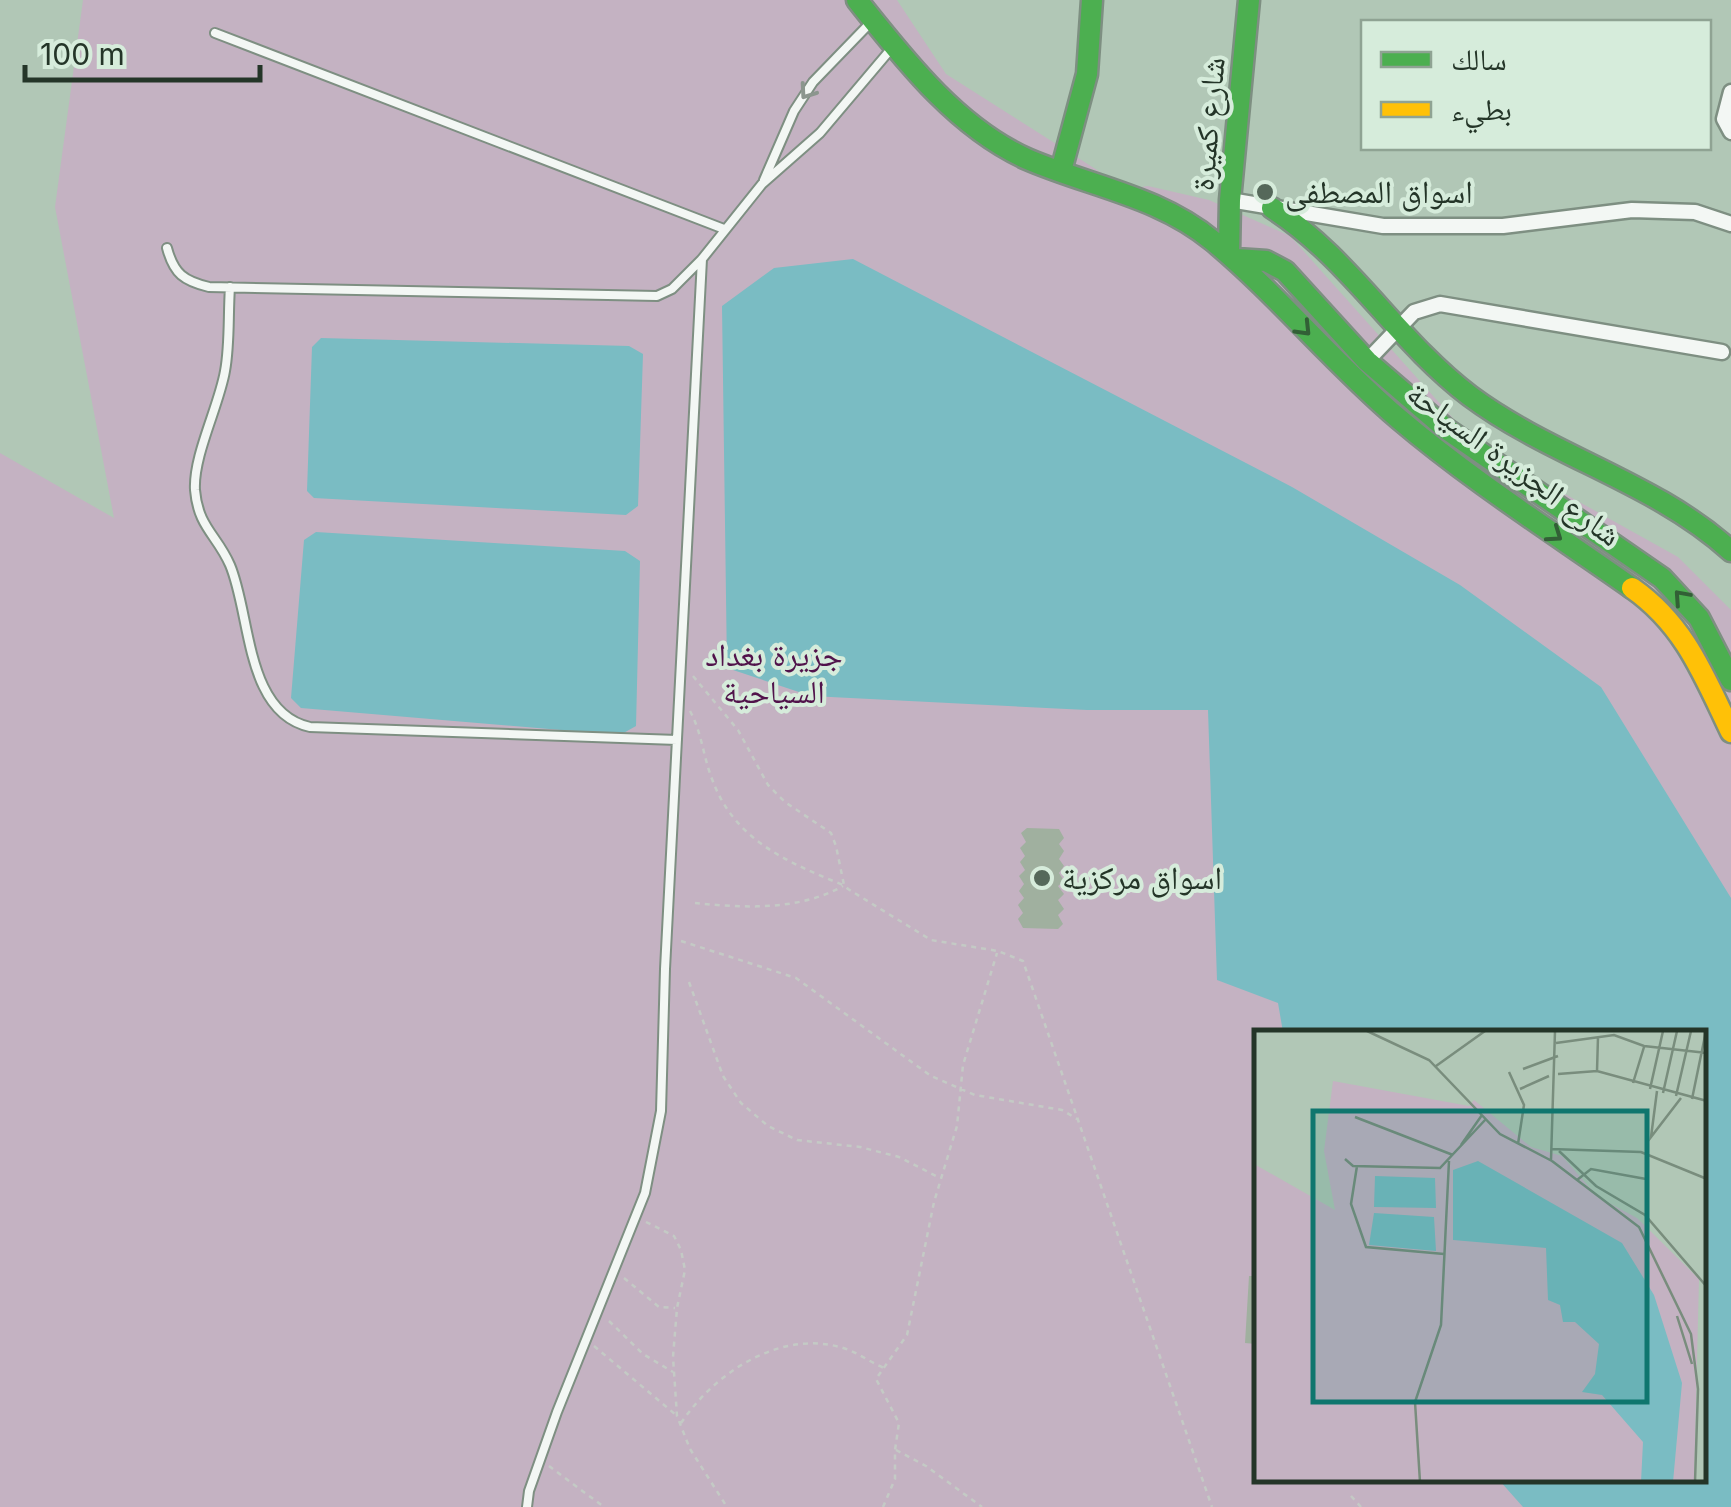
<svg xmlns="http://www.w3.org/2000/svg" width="1731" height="1507" viewBox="0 0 1731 1507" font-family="Inter,'Noto Naskh Arabic',sans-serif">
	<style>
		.green { fill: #c4b2c2; fill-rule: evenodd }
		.water { fill: #7abcc3 }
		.building { fill: #a0b09f }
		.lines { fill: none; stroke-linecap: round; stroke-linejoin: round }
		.lane-casing { stroke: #7e8f82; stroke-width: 12 }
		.street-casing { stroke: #7e8f82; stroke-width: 19 }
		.fast-casing { stroke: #7e8f82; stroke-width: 25 }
		.slow-casing { stroke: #7e8f82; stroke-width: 25 }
		.path { stroke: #c4cac5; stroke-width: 2.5; stroke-dasharray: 5 5; stroke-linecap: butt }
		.lane { stroke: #f3f7f4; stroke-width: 8 }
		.street { stroke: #f3f7f4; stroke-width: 14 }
		.fast { stroke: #4caf50; stroke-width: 20 }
		.slow { stroke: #ffc107; stroke-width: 20 }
		.oneway { stroke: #8c968e }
		.oneway2 { stroke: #326036 }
		.poi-dot { fill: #55685a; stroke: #d6ecdb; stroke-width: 4 }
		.labels { text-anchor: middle; stroke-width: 8; stroke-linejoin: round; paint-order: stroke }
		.street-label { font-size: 32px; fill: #243528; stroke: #d6ecdb }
		.poi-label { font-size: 32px; fill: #243528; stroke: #d6ecdb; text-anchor: start }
		.park-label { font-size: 32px; fill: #51134b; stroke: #d6ecdb }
		.inset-road { fill: none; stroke: #798d7d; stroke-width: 2.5 }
		.view { fill: #0f766e; fill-opacity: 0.15; stroke: #0f766e; stroke-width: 5 }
		.inset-edge { fill: none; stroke: #243528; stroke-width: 5 }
	</style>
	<rect width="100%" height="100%" fill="#b1c7b6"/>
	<path class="green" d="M 83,0 L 897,0 L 946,74 L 1127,189 L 1148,186 L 1209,200 L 1290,236 L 1477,445 L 1678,557 L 1731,610 L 1731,1507 L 0,1507 L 0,453 L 114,518 L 55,207 ZM 1256,1032 L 1704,1032 L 1704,1480 L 1256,1480 Z"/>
	<path class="water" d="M 853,259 L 1292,487 L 1460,585 L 1601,687 L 1731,898 L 1731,1507 L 1523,1507 L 1499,1480 L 1704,1480 L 1704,1032 L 1283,1032 L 1278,1003 L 1217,980 L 1208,710 L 1087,710 L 811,696 L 727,668 L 722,306 L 774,268 Z
		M 321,338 L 629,346 L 643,354 L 638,506 L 626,515 L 314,498 L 307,491 L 312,347 Z
		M 316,532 L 625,551 L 640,561 L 636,726 L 620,735 L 301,708 L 291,698 L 304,540 Z"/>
	<path class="building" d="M 1027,828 L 1059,829 L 1064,838 L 1059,844 L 1064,851 L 1059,859 L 1064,866 L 1059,873 L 1064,881 L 1058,886 L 1064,894 L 1058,900 L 1064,909 L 1058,915 L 1063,924 L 1058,929 L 1023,928 L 1018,919 L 1023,913 L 1018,905 L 1024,898 L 1019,891 L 1024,884 L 1019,876 L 1025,870 L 1020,862 L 1025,856 L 1020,848 L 1026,842 L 1021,833 Z
		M 1249,1276 L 1256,1276 L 1256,1344 L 1245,1343 Z"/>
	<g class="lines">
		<defs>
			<path id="lane" d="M 215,33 L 724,229
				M 764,180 L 794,111 L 813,82 L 873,20
				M 167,248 C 174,274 184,281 209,287 L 657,296 L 672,289 L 702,259 L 762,184 L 820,133 L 891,49
				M 230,287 C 228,315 230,344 225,371 C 219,406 193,456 195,490 C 198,527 217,535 230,565 C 251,614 245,713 310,727 L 677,740
				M 527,1507 L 529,1491 L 557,1412 L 645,1193 L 661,1111 L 665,969 L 702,259"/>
			<path id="street" d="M 1731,92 L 1724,119 L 1731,132
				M 1230,200 L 1383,226 L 1503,226 L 1632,210 L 1695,212 L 1731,224
				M 1367,361 L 1414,312 L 1440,304 L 1722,352"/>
			<path id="fast" d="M 857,0 C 904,59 956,127 1027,159 C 1089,186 1159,196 1213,241 C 1279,296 1334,364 1399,419 C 1472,481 1554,533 1632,588
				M 1061,171 L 1087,74 L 1092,0
				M 1272,208 C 1350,258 1396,340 1470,396 C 1552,457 1655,482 1731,551
				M 1229,253 L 1230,200 L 1249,0
				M 1236,259 L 1266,261 L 1285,271 L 1367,361 L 1445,428 L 1662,578 L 1699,618 L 1731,680"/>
			<path id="slow" d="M 1632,588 C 1685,625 1704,676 1731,732"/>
		</defs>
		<use href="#lane" class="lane-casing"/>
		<use href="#street" class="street-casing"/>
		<use href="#fast" class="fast-casing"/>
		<use href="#slow" class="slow-casing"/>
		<path class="path" d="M 693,676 L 738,730 L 768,785 L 785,802 L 831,833 L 836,846 L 844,885 L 848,889 L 931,940 L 998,951 L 1023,961 L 1212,1507
			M 690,711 C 702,733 703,756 712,779 C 734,840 787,862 843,885
			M 695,903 C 743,908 799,911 843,886
			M 681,941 L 796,978 L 931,1076 L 975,1095 L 1062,1110 L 1077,1119
			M 689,982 L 723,1076 L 741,1103 L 768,1126 L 797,1140 L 860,1147 L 899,1157 L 940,1178
			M 646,1222 L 674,1236 L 681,1250 L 685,1270 L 677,1308 L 673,1357 L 677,1416 L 690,1449 L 727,1507
			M 624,1278 L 659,1307 L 675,1308
			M 609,1321 L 643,1354 L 673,1372
			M 594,1346 L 676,1415
			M 681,1423 C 716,1371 785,1326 849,1350 C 861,1355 872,1363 884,1368
			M 896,1450 L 926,1466 L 982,1507
			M 549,1466 L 604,1507
			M 1351,1496 L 1361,1507
			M 883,1507 L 895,1479 L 895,1450 L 899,1423 L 876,1379 L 907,1335 L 934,1202 L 957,1126 L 963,1065 L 997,953"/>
		<use href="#lane" class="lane"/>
		<use href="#street" class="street"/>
		<use href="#fast" class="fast"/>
		<use href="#slow" class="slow"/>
	</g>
	<defs><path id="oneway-chevron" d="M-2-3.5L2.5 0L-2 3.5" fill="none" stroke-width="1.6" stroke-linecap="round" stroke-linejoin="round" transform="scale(2.5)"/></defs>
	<use class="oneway" href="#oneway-chevron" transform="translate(807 92) rotate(125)"/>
	<g class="oneway2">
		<use href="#oneway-chevron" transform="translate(1304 329) rotate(46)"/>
		<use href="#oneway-chevron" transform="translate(1555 535) rotate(35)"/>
		<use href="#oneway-chevron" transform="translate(1681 597) rotate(-132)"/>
	</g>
	<g class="poi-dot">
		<circle cx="1265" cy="192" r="10"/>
		<circle cx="1042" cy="878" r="10"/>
	</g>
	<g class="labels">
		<g class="street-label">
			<text transform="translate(1208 124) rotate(-85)" y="11">شارع كميرة</text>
			<text transform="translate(1514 464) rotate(36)" y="11">شارع الجزيرة السياحة</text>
		</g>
		<g class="poi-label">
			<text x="1285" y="203">اسواق المصطفى</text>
			<text x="1062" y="889">اسواق مركزية</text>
		</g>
		<g class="park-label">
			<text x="774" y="666">جزيرة بغداد<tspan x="774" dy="37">السياحية</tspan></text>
		</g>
	</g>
	<g transform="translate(1254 1030)">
		<rect width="452" height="452" fill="#b1c7b6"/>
		<path d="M 79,51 L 215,76 L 220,70 L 277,117 L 308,126 L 344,167 L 383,188 L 445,249 L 440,452 L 0,452 L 0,134 L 81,180 L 70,121 Z" fill="#c4b2c2"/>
		<path d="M 224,131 L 368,213 L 400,265 L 428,353 L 419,452 L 387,452 L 389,412 L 348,365 L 328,362 L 341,344 L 345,314 L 321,292 L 309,292 L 306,275 L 294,270 L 292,218 L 199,210 L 199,140 ZM 121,146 L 181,148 L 182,178 L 120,177 ZM 120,183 L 180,187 L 182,221 L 115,215 Z" fill="#7abcc3"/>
		<path class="inset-road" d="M 113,1 L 175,30 L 246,104 L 298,131M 302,13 L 360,5 L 390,16 L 453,23M 182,36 L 231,1M 269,39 L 304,26M 343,41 L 344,7M 255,42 L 270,75 L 264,114M 304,44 L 343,41 L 453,71M 379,53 L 390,17M 266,59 L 295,46M 396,59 L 409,1M 403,61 L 397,107 L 427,68M 409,63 L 423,1M 422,66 L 437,1M 438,69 L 452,1M 101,87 L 199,125M 207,115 L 228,85M 297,119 L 387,122 L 453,149M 305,121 L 342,156 L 391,185 L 453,257M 91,129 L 99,136 L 186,138 L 232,89M 297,130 L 301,1M 298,131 L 385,197 L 437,304 L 444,359 L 441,452M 103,136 L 97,174 L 112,217 L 190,224M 323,150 L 337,139 L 392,149M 423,286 L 438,334M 166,452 L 161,372 L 187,295 L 195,131"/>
		<path class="view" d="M 59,81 L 393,81 L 393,372 L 59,372 Z"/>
		<rect width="452" height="452" class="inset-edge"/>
	</g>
	<rect x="1361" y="20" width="350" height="130" fill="#d6ecdb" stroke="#8fa393" stroke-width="2.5"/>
	<rect x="1381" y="52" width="50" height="15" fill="#4caf50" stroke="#8fa393" stroke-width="2.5"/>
	<text x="1451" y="70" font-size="30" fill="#243528">سالك</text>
	<rect x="1381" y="102" width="50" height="15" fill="#ffc107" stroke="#8fa393" stroke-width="2.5"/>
	<text x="1451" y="120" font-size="30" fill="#243528">بطيء</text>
	<path d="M25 65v15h235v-15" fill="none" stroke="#243528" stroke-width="5"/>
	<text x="40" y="65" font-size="30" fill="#243528" stroke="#d6ecdb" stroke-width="8" paint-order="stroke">100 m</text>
</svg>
